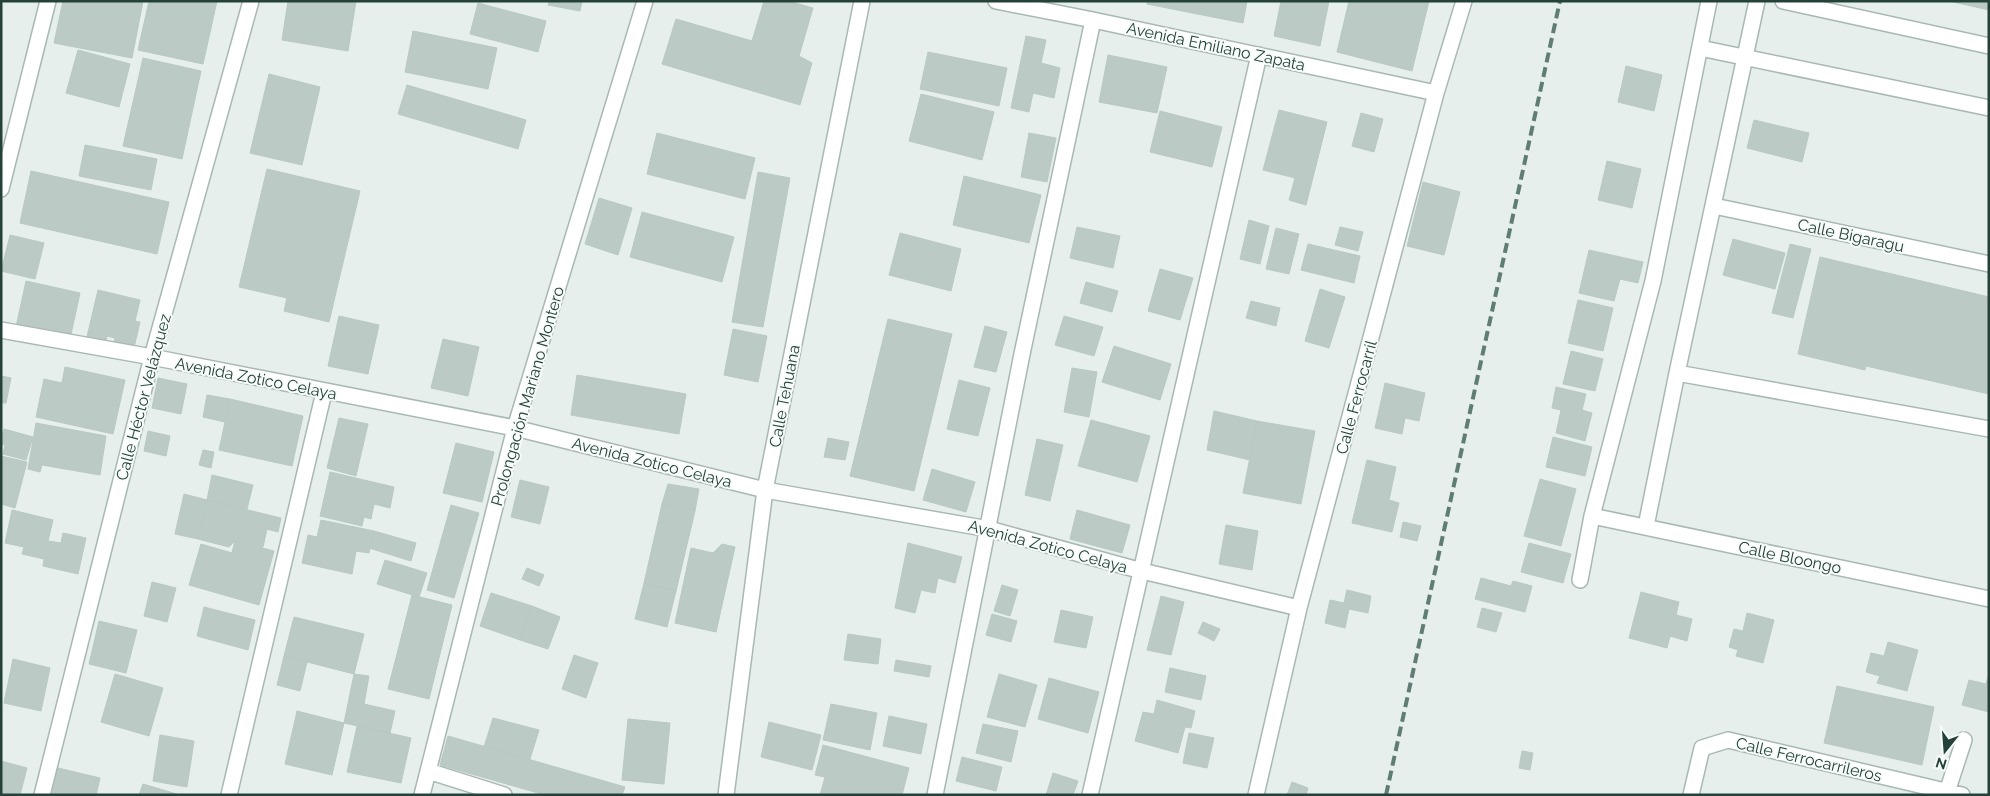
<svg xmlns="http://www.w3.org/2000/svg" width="1990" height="796" viewBox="0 0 1990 796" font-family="Raleway,sans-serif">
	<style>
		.building { fill: #bbcac4; stroke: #b8c9c2 }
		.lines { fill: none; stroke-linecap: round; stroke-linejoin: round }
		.street-casing { stroke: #a8b8b2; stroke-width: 18 }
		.street { stroke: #fff; stroke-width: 15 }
		.rail { stroke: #5f7d75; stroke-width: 4; stroke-dasharray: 10 5; stroke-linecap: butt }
		.labels { text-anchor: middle; stroke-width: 4; stroke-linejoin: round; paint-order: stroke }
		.street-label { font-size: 16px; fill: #24423a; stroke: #f7fbf9 }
	</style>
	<rect width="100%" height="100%" fill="#e6efeb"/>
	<path class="building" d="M 63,1 L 143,1 L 132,58 L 54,43 Z
		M 149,1 L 217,1 L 203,64 L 138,50 Z
		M 288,1 L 356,1 L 348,51 L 282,40 Z
		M 549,1 L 582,1 L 580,11 L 548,5 Z
		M 764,1 L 788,1 L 813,8 L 799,56 L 812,63 L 800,105 L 662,64 L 676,19 L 752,41 Z
		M 1147,1 L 1247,1 L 1243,23 L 1147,4 Z
		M 1281,1 L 1329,1 L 1320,46 L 1274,36 Z
		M 1349,1 L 1429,1 L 1412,71 L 1337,52 Z
		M 1949,1 L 1989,1 L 1989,10 Z
		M 478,3 L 546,21 L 538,52 L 470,34 Z
		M 413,31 L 497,48 L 488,89 L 405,72 Z
		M 1026,36 L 1046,40 L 1041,63 L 1060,68 L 1054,98 L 1033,93 L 1029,112 L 1011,108 Z
		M 78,50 L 130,64 L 119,107 L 66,93 Z
		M 928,52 L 1007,68 L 999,106 L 920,89 Z
		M 1108,55 L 1167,67 L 1157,113 L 1099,102 Z
		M 143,58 L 201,71 L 182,159 L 123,146 Z
		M 1626,66 L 1662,75 L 1654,111 L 1618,102 Z
		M 269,74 L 320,87 L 302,165 L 250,153 Z
		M 407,85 L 526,120 L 518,149 L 398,114 Z
		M 921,94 L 994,112 L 982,160 L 909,141 Z
		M 1279,110 L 1327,122 L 1306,205 L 1289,200 L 1295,178 L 1263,170 Z
		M 1160,111 L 1222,127 L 1212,167 L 1150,152 Z
		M 1361,113 L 1383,119 L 1374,152 L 1352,146 Z
		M 1754,120 L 1809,133 L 1802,162 L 1747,148 Z
		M 657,133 L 755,158 L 745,199 L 647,174 Z
		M 1029,133 L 1056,138 L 1047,182 L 1021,177 Z
		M 85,145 L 157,159 L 151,190 L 79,176 Z
		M 1607,161 L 1641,169 L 1632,208 L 1598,200 Z
		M 267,169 L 360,191 L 329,322 L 284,311 L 287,298 L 239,287 Z
		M 31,171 L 169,202 L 157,254 L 20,223 Z
		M 758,172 L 790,178 L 763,327 L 732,322 Z
		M 964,176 L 1041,195 L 1029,243 L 953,225 Z
		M 1423,182 L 1460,192 L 1444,255 L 1407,246 Z
		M 599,198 L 632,208 L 618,255 L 585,244 Z
		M 642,212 L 734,237 L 722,282 L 630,257 Z
		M 1249,220 L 1269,226 L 1260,264 L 1240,259 Z
		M 1077,227 L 1120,236 L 1113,268 L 1070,258 Z
		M 1340,227 L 1363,232 L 1358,251 L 1335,245 Z
		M 1276,228 L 1299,234 L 1289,274 L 1266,269 Z
		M 900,233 L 961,249 L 951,291 L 889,275 Z
		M 10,235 L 44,243 L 35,279 L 1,271 Z
		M 1733,239 L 1785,253 L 1775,289 L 1723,275 Z
		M 1308,244 L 1360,256 L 1354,283 L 1301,270 Z
		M 1790,244 L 1811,249 L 1793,318 L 1772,313 Z
		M 1589,250 L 1643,262 L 1638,283 L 1620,279 L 1614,301 L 1579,293 Z
		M 1820,257 L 1989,297 L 1989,394 L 1866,366 L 1865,370 L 1798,354 Z
		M 1160,269 L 1193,278 L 1180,320 L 1148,311 Z
		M 26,281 L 80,293 L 70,339 L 16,327 Z
		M 1086,282 L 1118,291 L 1112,312 L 1080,303 Z
		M 1320,289 L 1345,297 L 1329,348 L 1305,341 Z
		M 98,290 L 140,300 L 135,321 L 140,322 L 133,352 L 113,347 L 115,338 L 107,336 L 105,345 L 86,341 Z
		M 1578,300 L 1613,308 L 1603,351 L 1568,343 Z
		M 1251,301 L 1280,308 L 1276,326 L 1246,318 Z
		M 339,316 L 379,325 L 368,374 L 328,366 Z
		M 1064,316 L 1103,327 L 1094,356 L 1055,345 Z
		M 888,319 L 952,334 L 914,491 L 850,476 Z
		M 985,326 L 1007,332 L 996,372 L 974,367 Z
		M 733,329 L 767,336 L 758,382 L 724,375 Z
		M 443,339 L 479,347 L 468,396 L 431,388 Z
		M 1114,346 L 1171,364 L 1160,400 L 1102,382 Z
		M 1571,351 L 1603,359 L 1595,391 L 1563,384 Z
		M 65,367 L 125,380 L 113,434 L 36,417 L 44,379 L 62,383 Z
		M 1072,368 L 1097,372 L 1089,417 L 1064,412 Z
		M 577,375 L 686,394 L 679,434 L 571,415 Z
		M 1,376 L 11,378 L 6,403 L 1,403 Z
		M 158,378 L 187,384 L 181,414 L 152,408 Z
		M 959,380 L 990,388 L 978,436 L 947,429 Z
		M 1385,383 L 1425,393 L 1419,421 L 1405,418 L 1402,434 L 1375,428 Z
		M 1556,387 L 1586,394 L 1582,410 L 1592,413 L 1585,441 L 1556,433 L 1561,410 L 1552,408 Z
		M 207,395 L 230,399 L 225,422 L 203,417 Z
		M 230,399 L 303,416 L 292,466 L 219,450 Z
		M 1214,411 L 1257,421 L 1250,460 L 1207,450 Z
		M 339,418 L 368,424 L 356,476 L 327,468 Z
		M 1091,420 L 1150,436 L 1137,482 L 1078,466 Z
		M 1257,421 L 1315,431 L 1301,504 L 1243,493 Z
		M 36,423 L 106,436 L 100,475 L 42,465 L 40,472 L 28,469 Z
		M 4,429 L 33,437 L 26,460 L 3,454 L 5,445 L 1,444 L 1,440 Z
		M 148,431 L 170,436 L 166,456 L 144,451 Z
		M 1553,437 L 1592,447 L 1585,476 L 1546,467 Z
		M 828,438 L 849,442 L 845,460 L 824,457 Z
		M 1037,439 L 1063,445 L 1050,501 L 1025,495 Z
		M 456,443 L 494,452 L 482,502 L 443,493 Z
		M 203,450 L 214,452 L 211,468 L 199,465 Z
		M 1,456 L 27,462 L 15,508 L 1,504 Z
		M 1367,460 L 1396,467 L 1389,500 L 1399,503 L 1392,532 L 1352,523 Z
		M 932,469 L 975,482 L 966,512 L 923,500 Z
		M 330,472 L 394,487 L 390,508 L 374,504 L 371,519 L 364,517 L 362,526 L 320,516 Z
		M 212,475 L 253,485 L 247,509 L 207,500 Z
		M 1540,479 L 1576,489 L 1561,546 L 1524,536 Z
		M 520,480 L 549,487 L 540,524 L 511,517 Z
		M 668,484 L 699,489 L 695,511 L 662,504 Z
		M 184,494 L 207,500 L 198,539 L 175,534 Z
		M 207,500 L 281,518 L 278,532 L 267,529 L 263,547 L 235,541 L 229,547 L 198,539 Z
		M 662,504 L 695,511 L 676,591 L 644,583 Z
		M 451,505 L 479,513 L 454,598 L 427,590 Z
		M 12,510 L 53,520 L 48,541 L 61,543 L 63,533 L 86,538 L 78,574 L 43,566 L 44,559 L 22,554 L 24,547 L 5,543 Z
		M 1077,510 L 1130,525 L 1122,553 L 1070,539 Z
		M 321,520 L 374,531 L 369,553 L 356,551 L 352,574 L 302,563 L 308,535 L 317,537 Z
		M 1403,522 L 1421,526 L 1417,541 L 1400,537 Z
		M 1226,525 L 1258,531 L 1252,570 L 1219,564 Z
		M 374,531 L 416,543 L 411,561 L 369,548 Z
		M 235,541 L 274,551 L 259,605 L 189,585 L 201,544 L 232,553 Z
		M 908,543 L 962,557 L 955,583 L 938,578 L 935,593 L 921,590 L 915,613 L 895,608 Z
		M 1529,543 L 1571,554 L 1563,583 L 1521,572 Z
		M 722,544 L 735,547 L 716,632 L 675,623 L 691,548 L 713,553 Z
		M 385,560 L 427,573 L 419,597 L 377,584 Z
		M 527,568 L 544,575 L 539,586 L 522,579 Z
		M 1481,578 L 1511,586 L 1513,581 L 1532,586 L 1525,612 L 1475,599 Z
		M 152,582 L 176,588 L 167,622 L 144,616 Z
		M 644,583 L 676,591 L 667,627 L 635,619 Z
		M 1002,585 L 1018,590 L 1010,616 L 994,611 Z
		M 1347,590 L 1371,596 L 1368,613 L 1349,609 L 1345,628 L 1325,623 L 1330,600 L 1344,603 Z
		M 1641,592 L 1679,602 L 1676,615 L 1692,619 L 1687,641 L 1670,636 L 1667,648 L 1629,638 Z
		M 491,593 L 532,606 L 520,640 L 480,626 Z
		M 412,595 L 452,605 L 429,699 L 388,689 Z
		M 1161,596 L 1184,602 L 1171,655 L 1147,650 Z
		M 532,606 L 560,617 L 548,649 L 520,640 Z
		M 204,607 L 255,620 L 248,650 L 197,636 Z
		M 1482,608 L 1502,613 L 1496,632 L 1477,627 Z
		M 1061,610 L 1093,617 L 1086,648 L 1054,642 Z
		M 1747,613 L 1774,620 L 1763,663 L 1736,656 L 1738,650 L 1729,647 L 1734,629 L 1743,631 Z
		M 992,614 L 1017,621 L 1011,642 L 986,635 Z
		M 294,617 L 364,634 L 354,674 L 284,656 Z
		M 99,621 L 137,630 L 126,673 L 89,664 Z
		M 1203,622 L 1220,629 L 1214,641 L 1198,633 Z
		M 848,634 L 881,639 L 878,664 L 844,660 Z
		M 1888,642 L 1918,650 L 1907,691 L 1877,683 L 1880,676 L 1866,672 L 1871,653 L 1884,656 Z
		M 574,655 L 598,663 L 586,698 L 562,689 Z
		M 284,656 L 307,662 L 300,691 L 277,685 Z
		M 13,659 L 50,668 L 41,711 L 4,703 Z
		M 896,660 L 931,666 L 929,677 L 894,671 Z
		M 1170,668 L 1206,676 L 1201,700 L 1165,692 Z
		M 1989,673 L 1989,712 L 1962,705 L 1969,680 L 1986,684 Z
		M 115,674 L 163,688 L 149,736 L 101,722 Z
		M 354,674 L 369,676 L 364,704 L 395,711 L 390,733 L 344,723 Z
		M 999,674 L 1037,685 L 1025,727 L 987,717 Z
		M 1049,678 L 1099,692 L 1088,733 L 1038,719 Z
		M 1837,686 L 1934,707 L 1922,765 L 1824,743 Z
		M 1157,700 L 1195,711 L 1191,728 L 1185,727 L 1178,753 L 1135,741 L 1143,712 L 1154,714 Z
		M 831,704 L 877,713 L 870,750 L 823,740 Z
		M 297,711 L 344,723 L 332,775 L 285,764 Z
		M 889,716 L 927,724 L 921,754 L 883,746 Z
		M 493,718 L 539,730 L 530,759 L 484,747 Z
		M 628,719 L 670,723 L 664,784 L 622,780 Z
		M 769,722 L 821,735 L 812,770 L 761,757 Z
		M 983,724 L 1018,731 L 1011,762 L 976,753 Z
		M 357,726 L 411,738 L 401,783 L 347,772 Z
		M 1189,733 L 1214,738 L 1207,768 L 1183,763 Z
		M 160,735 L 194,741 L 187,787 L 153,781 Z
		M 448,736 L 625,787 L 622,795 L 545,795 L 440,765 Z
		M 823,745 L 909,768 L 902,795 L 820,795 L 825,777 L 815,775 Z
		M 1522,751 L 1533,753 L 1530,770 L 1519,768 Z
		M 962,757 L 1002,767 L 996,791 L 956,781 Z
		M 1,761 L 27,768 L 20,795 L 1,795 Z
		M 58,768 L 100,778 L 96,795 L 52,795 Z
		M 1053,773 L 1078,781 L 1073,795 L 1046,795 Z
		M 1292,782 L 1308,788 L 1306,795 L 1287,795 Z
		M 143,784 L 180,795 L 139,795 Z"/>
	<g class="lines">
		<defs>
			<path id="street" d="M 996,1 L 1093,20 L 1436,93
				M 1783,1 L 1989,46
				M 1700,48 L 1989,108
				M 1,189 L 48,1
				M 1714,206 L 1989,264
				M 1,330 L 152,357 L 515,428 L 765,490 L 989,529 L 1142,571 L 1299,608
				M 1677,373 L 1989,429
				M 1592,516 L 1989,599
				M 1646,526 L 1677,373 L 1757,1
				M 1580,580 L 1592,516 L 1653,281 L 1709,1
				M 428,771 L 504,795
				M 42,795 L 152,357 L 251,1
				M 229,795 L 324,392
				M 422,795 L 515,428 L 645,1
				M 726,795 L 765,490 L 862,1
				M 935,795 L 1022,354 L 1093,20
				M 1090,795 L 1259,55
				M 1256,795 L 1299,608 L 1436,93 L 1464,1
				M 1691,795 L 1702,748 L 1728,740 L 1962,795
				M 1946,795 L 1964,740"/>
		</defs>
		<use href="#street" class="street-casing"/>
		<use href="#street" class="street"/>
		<path class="rail" d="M 1386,795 L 1560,1"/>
	</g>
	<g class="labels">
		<g class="street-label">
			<text transform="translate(1216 46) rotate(12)" y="6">Avenida Emiliano Zapata</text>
			<text transform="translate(1851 235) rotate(12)" y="6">Calle Bigaragu</text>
			<text transform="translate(256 378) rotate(11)" y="6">Avenida Zotico Celaya</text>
			<text transform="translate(527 396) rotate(-74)" y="6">Prolongación Mariano Montero</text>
			<text transform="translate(784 396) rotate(-79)" y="6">Calle Tehuana</text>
			<text transform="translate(143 397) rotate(-75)" y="6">Calle Héctor Velázquez</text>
			<text transform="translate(1356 397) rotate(-75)" y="6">Calle Ferrocarril</text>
			<text transform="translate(652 462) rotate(14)" y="6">Avenida Zotico Celaya</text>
			<text transform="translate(1048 546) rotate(15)" y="6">Avenida Zotico Celaya</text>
			<text transform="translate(1790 557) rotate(12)" y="6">Calle Bloongo</text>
			<text transform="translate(1809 759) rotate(13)" y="6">Calle Ferrocarrileros</text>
		</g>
	</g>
	<rect width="1990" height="796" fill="none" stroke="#24423a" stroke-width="5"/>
	<g transform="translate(1945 751) rotate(197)" stroke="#f7fbf9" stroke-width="4" paint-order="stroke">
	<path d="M0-4L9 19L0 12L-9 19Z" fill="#24423a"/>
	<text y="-8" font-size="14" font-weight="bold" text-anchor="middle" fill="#24423a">N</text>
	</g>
</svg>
